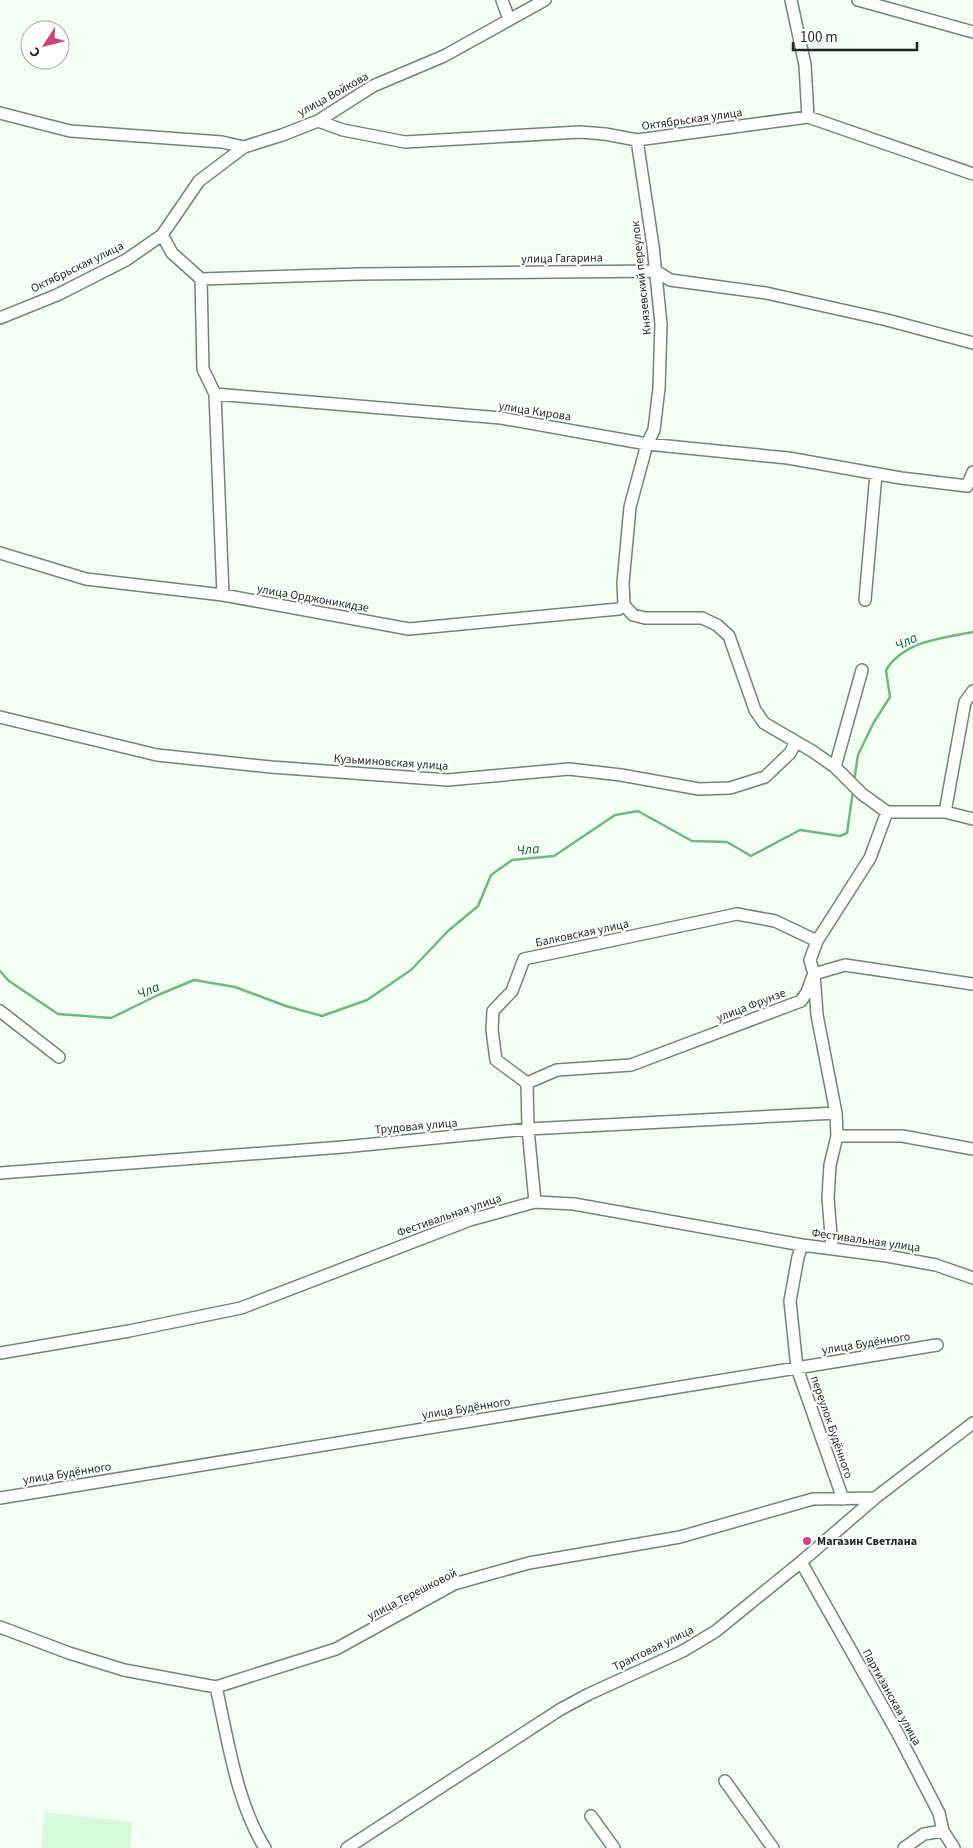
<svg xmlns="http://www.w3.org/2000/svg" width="973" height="1848" viewBox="0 0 973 1848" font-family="'Source Sans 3',sans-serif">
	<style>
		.built { fill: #d8fadc }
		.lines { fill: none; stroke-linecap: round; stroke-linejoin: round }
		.stream { stroke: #6fba7c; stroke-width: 2.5 }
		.minor-casing { stroke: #6f8772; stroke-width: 14 }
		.minor { stroke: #fff; stroke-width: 11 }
		.poi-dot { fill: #cb427c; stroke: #fff; stroke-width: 2 }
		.labels { text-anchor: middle; stroke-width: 4; stroke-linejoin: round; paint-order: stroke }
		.street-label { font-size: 12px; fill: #1d271f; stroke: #fff }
		.poi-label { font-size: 12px; font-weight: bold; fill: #1d271f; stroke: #fff; text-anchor: start }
		.water-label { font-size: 14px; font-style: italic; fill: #0e6229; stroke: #fff }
	</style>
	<rect width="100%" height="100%" fill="#f3fef4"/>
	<path class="built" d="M 44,1812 L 132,1822 L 130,1848 L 41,1848 Z"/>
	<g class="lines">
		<path class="stream" d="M 854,781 L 858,755 L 874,722 L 890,697 L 886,670 C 904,641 942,638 973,632
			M 0,971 L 9,981 L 58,1014 L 111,1018 L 158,995 L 194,980 L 235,987 L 286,1006 L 322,1016 L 367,1000 L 411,970 L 448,931 L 478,906 L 491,875 L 512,860 L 554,856 L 615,815 L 638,811 L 692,841 L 727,842 L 751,856 L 800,830 L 840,836 L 847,833 L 853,791"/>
		<defs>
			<path id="minor" d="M 502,0 L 509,19
				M 791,0 L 805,65 L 808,117
				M 858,0 L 973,32
				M 0,113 L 70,131 L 222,142 L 244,147 L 282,135 L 318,121 L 373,86 L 444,56 L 545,0
				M 318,121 L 343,130 L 405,142 L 580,132 L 605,134 L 637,140 L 808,117 L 973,174
				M 637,140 L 653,246 L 661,324 L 659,388 L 654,430 L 647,444 L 630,507 L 623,583 L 624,605 L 633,615 L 645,618 L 702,618 L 717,625 L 729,636 L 755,710 L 764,723 L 812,751 L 835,767 L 862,794 L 887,812
				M 162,235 L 172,253 L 201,279 L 360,274 L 656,271 L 670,280 L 766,293 L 887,320 L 973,343
				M 201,279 L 203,369 L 215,394 L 501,418 L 647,444 L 788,458 L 901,478 L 967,486 L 973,472
				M 0,318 L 57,295 L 126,260 L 162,235 L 199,181 L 244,147
				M 215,394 L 223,595
				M 0,553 L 86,579 L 223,595 L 409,629 L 619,609 L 624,605
				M 865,600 L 876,474
				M 0,717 L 157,755 L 271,767 L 448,780 L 569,769 L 621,775 L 699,789 L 730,788 L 765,777 L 790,753 L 796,742
				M 835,767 L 862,670
				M 887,812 L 945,812 L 973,819
				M 945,812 L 965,702 L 973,691
				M 814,974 L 845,965 L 973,984
				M 0,1011 L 59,1057
				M 527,1083 L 557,1070 L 631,1065 L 801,1001 L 807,992 L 812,978
				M 837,1136 L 902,1136 L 973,1149
				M 0,1173 L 343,1147 L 528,1129 L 836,1113
				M 535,1202 L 528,1129 L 527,1083 L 496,1060 L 492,1030 L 493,1011 L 512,991 L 524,959 L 737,914 L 775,921 L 817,941
				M 802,1245 L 798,1257 L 790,1301 L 797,1368 L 843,1499
				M 832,1248 L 828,1198 L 830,1165 L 837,1136 L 836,1113 L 817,1015 L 814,974 L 810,960 L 817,941 L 870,858 L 887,812
				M 0,1353 L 129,1331 L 241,1308 L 470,1220 L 535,1202 L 574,1204 L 802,1245 L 887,1256 L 936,1265 L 973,1278
				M 0,1498 L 937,1345
				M 801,1562 L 897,1732 L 939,1813 L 943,1831 L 954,1848
				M 0,1627 L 69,1653 L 124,1670 L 216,1687 L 336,1649 L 454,1584 L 529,1563 L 680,1537 L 813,1499 L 875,1498
				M 216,1687 C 228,1739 236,1802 265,1848
				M 725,1781 L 773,1848
				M 591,1816 L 614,1848
				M 347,1848 L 561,1709 L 589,1694 L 683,1651 L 716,1631 L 801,1562 L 875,1498 L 973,1423
				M 904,1848 L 924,1834 L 943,1831"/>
		</defs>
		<use href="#minor" class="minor-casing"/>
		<use href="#minor" class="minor"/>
	</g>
	<circle class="poi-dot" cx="807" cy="1541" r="5"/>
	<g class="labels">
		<g class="street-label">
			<text transform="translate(333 94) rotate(-29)" y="4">улица Войкова</text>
			<text transform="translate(692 119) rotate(-8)" y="4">Октябрьская улица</text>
			<text transform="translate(562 258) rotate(-1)" y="4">улица Гагарина</text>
			<text transform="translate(77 267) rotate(-26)" y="4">Октябрьская улица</text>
			<text transform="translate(641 278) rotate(-96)" y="4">Князевский переулок</text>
			<text transform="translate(535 411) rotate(9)" y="4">улица Кирова</text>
			<text transform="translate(313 598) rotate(10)" y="4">улица Орджоникидзе</text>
			<text transform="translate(391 762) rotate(4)" y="4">Кузьминовская улица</text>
			<text transform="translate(582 933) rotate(-12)" y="4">Балковская улица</text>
			<text transform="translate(751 1005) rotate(-21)" y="4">улица Фрунзе</text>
			<text transform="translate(416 1126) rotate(-5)" y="4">Трудовая улица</text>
			<text transform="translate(449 1215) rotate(-19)" y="4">Фестивальная улица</text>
			<text transform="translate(866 1240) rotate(8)" y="4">Фестивальная улица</text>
			<text transform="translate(866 1343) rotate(-9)" y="4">улица Будённого</text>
			<text transform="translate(466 1408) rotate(-9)" y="4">улица Будённого</text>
			<text transform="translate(832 1427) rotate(71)" y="4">переулок Будённого</text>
			<text transform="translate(67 1473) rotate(-9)" y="4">улица Будённого</text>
			<text transform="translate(412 1594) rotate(-27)" y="4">улица Терешковой</text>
			<text transform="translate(653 1648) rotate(-26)" y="4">Трактовая улица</text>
			<text transform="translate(892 1697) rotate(61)" y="4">Партизанская улица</text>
		</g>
		<g class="poi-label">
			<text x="817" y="1545">Магазин Светлана</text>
		</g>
		<g class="water-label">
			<text transform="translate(906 641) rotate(-27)" y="5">Чла</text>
			<text transform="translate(528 849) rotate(-6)" y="5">Чла</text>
			<text transform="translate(148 990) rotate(-25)" y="5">Чла</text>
		</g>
	</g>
	<g transform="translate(45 45) rotate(234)"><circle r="24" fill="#ffffff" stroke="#a5a9a5"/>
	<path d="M0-4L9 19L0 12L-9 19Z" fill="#cb427c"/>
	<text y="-8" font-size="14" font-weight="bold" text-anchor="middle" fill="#1d271f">С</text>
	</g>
	<path d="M793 42v8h124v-8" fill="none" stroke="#1d271f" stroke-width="2.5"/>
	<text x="800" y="42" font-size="15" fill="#1d271f" stroke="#ffffff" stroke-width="4" paint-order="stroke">100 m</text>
</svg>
